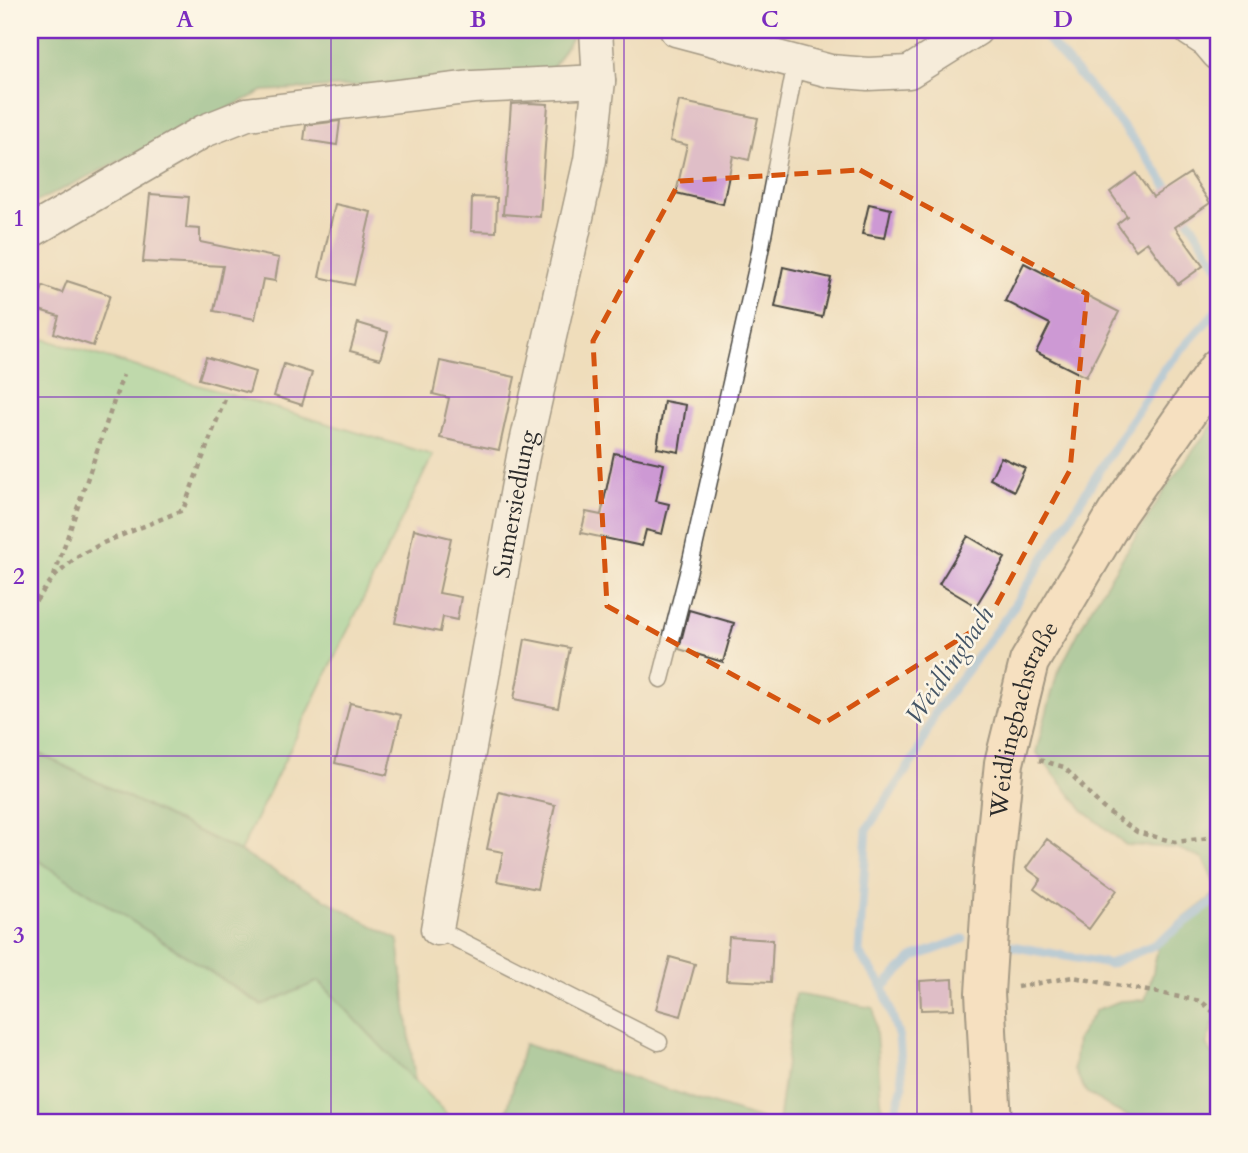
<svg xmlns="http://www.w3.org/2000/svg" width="1248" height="1153" viewBox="0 0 1248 1153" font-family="Cardo,serif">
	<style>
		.green { fill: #85d697; stroke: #588061; stroke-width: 2 }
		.forest { fill: #6cb780; stroke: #4c7156; stroke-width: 2 }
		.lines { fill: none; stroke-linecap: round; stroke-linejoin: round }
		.stream { stroke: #7fb8ef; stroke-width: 9 }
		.building { fill: #cd99d4 }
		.service-casing { stroke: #484641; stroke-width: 19 }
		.minor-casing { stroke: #484641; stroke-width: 35 }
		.secondary-casing { stroke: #484641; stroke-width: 42 }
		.path { stroke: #484641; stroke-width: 4.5; stroke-dasharray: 5 5; stroke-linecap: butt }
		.service { stroke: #fff; stroke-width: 16 }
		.minor { stroke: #fff; stroke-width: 32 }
		.secondary { stroke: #ffe4c6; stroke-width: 38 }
		.marked { fill: none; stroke: #d5540f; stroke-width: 5; stroke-dasharray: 14 9; stroke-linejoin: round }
		.grid { fill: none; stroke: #7b2cbf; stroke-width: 2; stroke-opacity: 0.55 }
		.labels { text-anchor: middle; stroke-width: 5; stroke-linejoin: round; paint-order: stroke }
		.street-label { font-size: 24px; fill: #2b2b2b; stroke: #fcf5e5 }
		.water-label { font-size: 26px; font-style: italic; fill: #456; stroke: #fcf5e5 }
		.neatline { fill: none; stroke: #7b2cbf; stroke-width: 2.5 }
		.grid-label { font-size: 23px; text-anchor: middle; font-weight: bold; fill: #7b2cbf }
	</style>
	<rect width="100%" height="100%" fill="#fcf5e5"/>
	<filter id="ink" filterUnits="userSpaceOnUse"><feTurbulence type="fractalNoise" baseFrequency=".0143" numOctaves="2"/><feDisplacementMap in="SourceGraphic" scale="14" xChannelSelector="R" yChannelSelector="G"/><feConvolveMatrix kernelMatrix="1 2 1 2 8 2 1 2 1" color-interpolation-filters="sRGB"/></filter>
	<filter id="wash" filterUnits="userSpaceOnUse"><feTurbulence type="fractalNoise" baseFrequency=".00686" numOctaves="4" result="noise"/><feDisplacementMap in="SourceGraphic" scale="28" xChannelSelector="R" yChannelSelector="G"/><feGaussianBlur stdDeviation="1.57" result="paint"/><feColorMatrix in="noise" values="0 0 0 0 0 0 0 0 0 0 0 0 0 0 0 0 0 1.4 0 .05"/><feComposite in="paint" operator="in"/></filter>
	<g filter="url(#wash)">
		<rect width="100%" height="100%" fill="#efddbb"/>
		<path class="green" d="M 30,335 L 433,455 L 240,852 L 30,749 Z
			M 30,855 L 261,1005 L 319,981 L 455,1123 L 30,1123 Z"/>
		<path class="forest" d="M 30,30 L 577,30 L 548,75 L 263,91 L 30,205 Z
			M 1218,418 L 1218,890 L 1203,859 L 1177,848 L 1126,845 L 1084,811 L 1036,752 L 1057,674 L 1090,610 L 1171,480 Z
			M 30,749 L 240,852 L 398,940 L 415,1082 L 319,981 L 262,1005 L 30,855 Z
			M 1218,892 L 1218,1019 L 1214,1023 L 1206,1045 L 1218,1061 L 1218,1123 L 1144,1123 L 1115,1110 L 1086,1092 L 1074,1069 L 1077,1039 L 1096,1010 L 1120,1001 L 1145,1000 L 1153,972 L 1160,937 Z
			M 795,994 L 874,1008 L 883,1123 L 778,1123 Z
			M 524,1044 L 773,1123 L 504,1123 Z"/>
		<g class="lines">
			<path class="stream" d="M 1039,30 C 1087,84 1136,137 1174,197
				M 1182,209 L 1218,266
				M 1011,946 L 1109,964 L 1154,945 L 1218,898
				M 883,987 L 914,957 L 963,939
				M 892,1123 L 903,1085 L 899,1038 L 883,987 L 859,953 L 867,829 L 917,754 L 936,711 L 1008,615 L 1164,369 L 1218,309"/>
		</g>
		<g id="blocks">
			<path class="building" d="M 679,101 L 758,118 L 749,160 L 733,156 L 723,204 L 676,193 L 687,145 L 670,141 Z
				M 528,103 L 548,104 L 540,217 L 503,214 L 511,104 Z
				M 340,121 L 337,145 L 304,140 L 306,125 Z
				M 1136,173 L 1153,197 L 1190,173 L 1210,203 L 1175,227 L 1203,266 L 1178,284 L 1147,242 L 1136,250 L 1117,224 L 1127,216 L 1110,192 Z
				M 150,194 L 189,197 L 186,228 L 200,229 L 200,242 L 279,258 L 275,281 L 263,279 L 255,319 L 214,311 L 223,266 L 143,262 Z
				M 472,197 L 497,198 L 496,232 L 471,231 Z
				M 335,204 L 371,212 L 354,285 L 319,277 Z
				M 869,204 L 891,209 L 885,238 L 862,234 Z
				M 1024,263 L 1119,312 L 1086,377 L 1036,352 L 1050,324 L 1005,301 Z
				M 783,267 L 831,278 L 822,317 L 775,307 Z
				M 67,281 L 110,295 L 93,346 L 54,333 L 59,316 L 36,309 L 43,286 L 62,293 Z
				M 358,323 L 388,332 L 380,359 L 350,351 Z
				M 206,357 L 255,372 L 249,393 L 199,379 Z
				M 440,361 L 515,377 L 499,450 L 440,438 L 449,398 L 433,394 Z
				M 284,364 L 312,373 L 302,405 L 274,396 Z
				M 664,401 L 686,405 L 679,452 L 657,448 Z
				M 614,453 L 664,464 L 656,501 L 669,504 L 662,534 L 646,530 L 642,546 L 581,533 L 586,512 L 601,515 Z
				M 1001,457 L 1025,468 L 1014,491 L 990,479 Z
				M 414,529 L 451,538 L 439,593 L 461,597 L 457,620 L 443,617 L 440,632 L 395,623 Z
				M 968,536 L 1005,558 L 976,606 L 939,584 Z
				M 689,610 L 734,623 L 723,662 L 679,649 Z
				M 525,639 L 570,648 L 558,708 L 514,699 Z
				M 350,703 L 401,715 L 387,775 L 335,763 Z
				M 499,792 L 555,805 L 537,889 L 497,881 L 503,852 L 487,849 Z
				M 1047,839 L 1117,890 L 1089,929 L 1034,889 L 1041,879 L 1026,868 Z
				M 729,937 L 773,940 L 771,982 L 726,980 Z
				M 670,957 L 695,964 L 681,1016 L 656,1009 Z
				M 953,979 L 954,1009 L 921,1010 L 920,981 Z"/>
		</g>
	</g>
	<g filter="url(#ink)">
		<use href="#blocks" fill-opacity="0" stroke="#484641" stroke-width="2"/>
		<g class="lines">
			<defs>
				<path id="service" d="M 661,679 L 690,565 L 756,272 L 796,62
					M 437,929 L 659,1042"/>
				<g id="minor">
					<path d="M 676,30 L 830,71 L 868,74 L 909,72 L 976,30"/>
					<path d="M 1190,30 L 1207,41 L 1218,54"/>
					<path d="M 30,232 L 204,131 L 247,114 L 473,87 L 599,81"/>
					<path id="s1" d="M 437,929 L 523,456 L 590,160 L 599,81 L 596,30"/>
				</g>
				<g id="secondary">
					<path id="s2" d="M 992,1123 L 985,993 L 993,870 L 1004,763 L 1029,662 L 1117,513 L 1218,368"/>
				</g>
			</defs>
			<use href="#service" class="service-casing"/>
			<use href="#minor" class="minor-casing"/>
			<use href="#secondary" class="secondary-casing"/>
			<path class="path" d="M 54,576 L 123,375
				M 30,609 L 53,578 L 78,556 L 103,543 L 183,510 L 225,399
				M 1039,760 L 1064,767 L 1103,808 L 1137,832 L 1175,842 L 1218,837
				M 1017,987 L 1073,977 L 1201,1001 L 1218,1016"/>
			<use href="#service" class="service"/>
			<use href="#minor" class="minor"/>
			<use href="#secondary" class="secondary"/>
		</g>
	</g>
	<path d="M0 0H1248V1153H0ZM 860,170 L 1087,294 L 1070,470 L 987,622 L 823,724 L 607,606 L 593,341 L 680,181 Z" fill="#efddbb" fill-opacity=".55" fill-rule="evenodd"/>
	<path class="marked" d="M 860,170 L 1087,294 L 1070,470 L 987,622 L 823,724 L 607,606 L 593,341 L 680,181 Z"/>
	<path class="grid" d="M 331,30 L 331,1123M 624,30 L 624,1123M 917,30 L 917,1123M 30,397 L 1218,397M 30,756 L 1218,756"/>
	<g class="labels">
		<g class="street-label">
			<text dy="8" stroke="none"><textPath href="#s1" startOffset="432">Sumersiedlung</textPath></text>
			<text dy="8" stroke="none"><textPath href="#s2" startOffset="408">Weidlingbachstraße</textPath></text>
		</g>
		<g class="water-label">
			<text transform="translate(949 665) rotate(-56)" y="9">Weidlingbach</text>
		</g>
	</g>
	<rect width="1248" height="1153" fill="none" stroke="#fcf5e5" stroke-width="77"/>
	<rect x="38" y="38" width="1172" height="1076" class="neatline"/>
	<g class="grid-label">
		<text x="185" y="27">A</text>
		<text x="478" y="27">B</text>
		<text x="770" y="27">C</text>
		<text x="1063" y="27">D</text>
		<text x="19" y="226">1</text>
		<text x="19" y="584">2</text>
		<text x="19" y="943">3</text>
	</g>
</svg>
